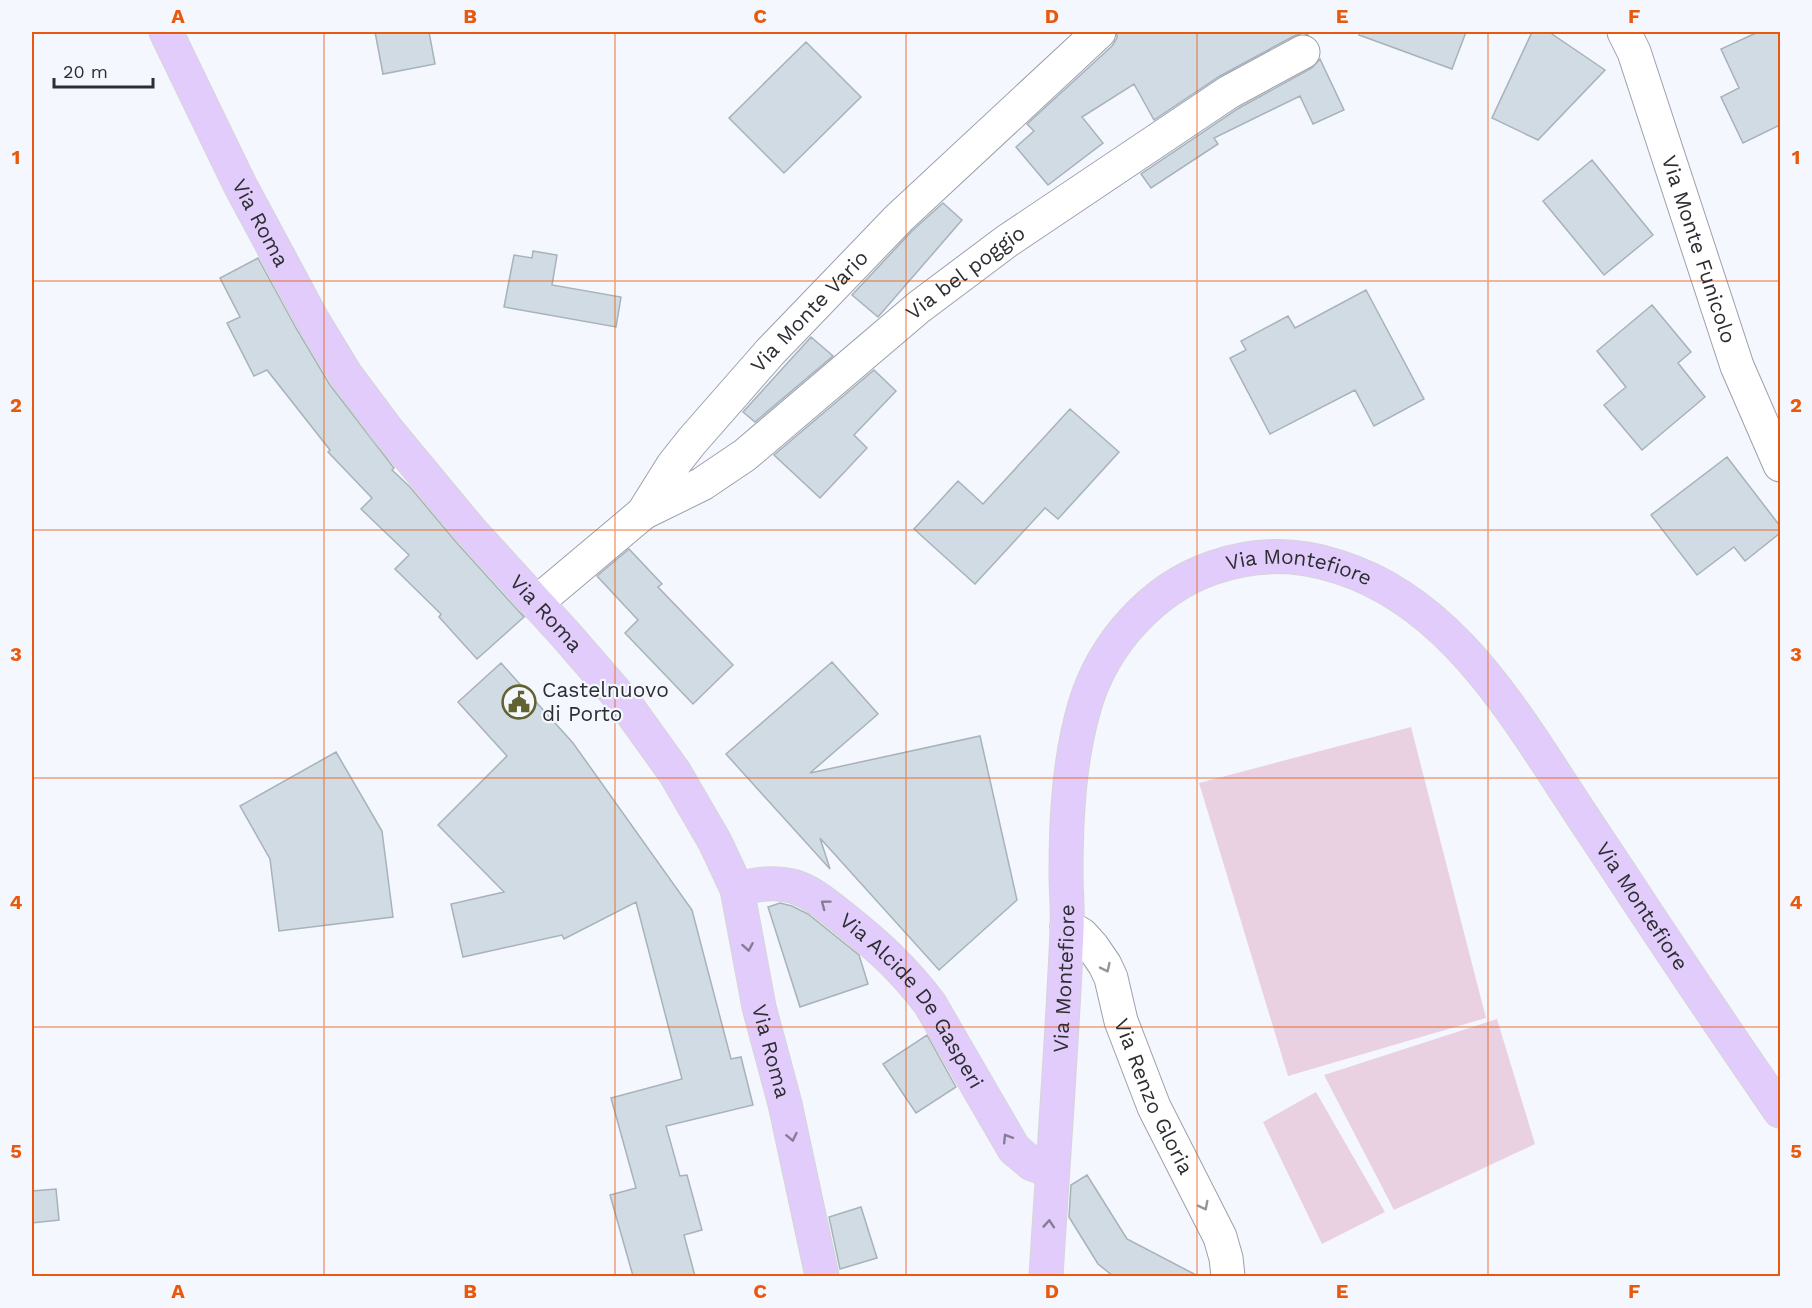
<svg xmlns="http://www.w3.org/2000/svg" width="1812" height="1308" viewBox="0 0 1812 1308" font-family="'Work Sans',sans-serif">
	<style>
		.green { fill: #e9d1e1 }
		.building { fill: #d0dbe4; stroke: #a7b2ba; stroke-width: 1.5 }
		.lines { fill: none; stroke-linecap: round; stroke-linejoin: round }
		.minor-casing { stroke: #9ca0ab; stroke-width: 35 }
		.major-casing { stroke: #d5d5d6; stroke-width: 35 }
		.minor { stroke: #fff; stroke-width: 33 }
		.major { stroke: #e2ccfc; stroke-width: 33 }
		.oneway { stroke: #877d97 }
		.oneway2 { stroke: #969698 }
		.grid { fill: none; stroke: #e8590c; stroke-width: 1.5; stroke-opacity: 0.55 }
		.labels { text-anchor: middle; stroke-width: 4.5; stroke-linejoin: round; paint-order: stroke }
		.street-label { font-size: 21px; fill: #2c2e32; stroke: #f4f7fe }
		.poi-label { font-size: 21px; fill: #2c2e32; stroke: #f4f7fe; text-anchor: start }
		.neatline { fill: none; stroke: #e8590c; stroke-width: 2 }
		.grid-label { font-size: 20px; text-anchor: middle; font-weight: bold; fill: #e8590c }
	</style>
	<rect width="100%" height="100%" fill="#f4f7fe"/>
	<path class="green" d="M 1411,727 L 1486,1018 L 1288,1076 L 1199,783 Z
		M 1497,1019 L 1535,1144 L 1394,1210 L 1324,1075 Z
		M 1316,1092 L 1385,1212 L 1322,1244 L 1263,1122 Z"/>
	<path class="building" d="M 375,32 L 429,32 L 435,64 L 383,74 Z
		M 1117,32 L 1307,32 L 1308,35 L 1303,33 L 1294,36 L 1220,76 L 1154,120 L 1134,84 L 1082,117 L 1103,143 L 1048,185 L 1016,147 L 1034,131 L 1027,124 L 1112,46 L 1117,38 Z
		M 1360,32 L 1466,32 L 1452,69 L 1359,35 Z
		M 1532,32 L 1549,32 L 1605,70 L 1538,140 L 1492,118 Z
		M 1758,32 L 1780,32 L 1780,125 L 1743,143 L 1721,97 L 1739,88 L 1721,49 Z
		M 806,42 L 861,97 L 784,173 L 729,118 Z
		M 1320,59 L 1344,110 L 1313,124 L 1300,96 L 1214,138 L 1218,144 L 1151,188 L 1141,174 L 1239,108 L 1312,68 Z
		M 1592,160 L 1653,235 L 1604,275 L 1543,201 Z
		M 943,203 L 962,220 L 878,317 L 852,295 L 912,231 Z
		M 533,251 L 557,255 L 552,285 L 621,297 L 616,327 L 504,307 L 514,255 L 532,258 Z
		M 258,258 L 296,328 L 330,385 L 394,468 L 392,470 L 410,487 L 456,542 L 524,617 L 477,659 L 439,617 L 441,614 L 395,569 L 409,555 L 361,509 L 372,498 L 328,452 L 330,450 L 267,370 L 254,376 L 227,323 L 240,317 L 220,278 Z
		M 1366,290 L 1424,399 L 1374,426 L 1355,390 L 1270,434 L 1230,358 L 1246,350 L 1241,341 L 1288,316 L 1295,328 Z
		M 1652,305 L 1691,352 L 1678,363 L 1705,397 L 1642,450 L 1604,405 L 1626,387 L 1597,351 Z
		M 811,337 L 833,356 L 755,422 L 743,412 Z
		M 874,370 L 896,391 L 854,435 L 867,448 L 820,498 L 774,455 Z
		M 1070,409 L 1119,452 L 1058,519 L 1045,508 L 975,584 L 914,529 L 958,481 L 983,504 Z
		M 1727,457 L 1780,526 L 1780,533 L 1745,561 L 1734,547 L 1697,575 L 1651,515 Z
		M 629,549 L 662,584 L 658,587 L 733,665 L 693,704 L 625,633 L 638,620 L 597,576 Z
		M 832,662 L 878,714 L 810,773 L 980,736 L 1017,900 L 939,970 L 820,838 L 830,869 L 726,754 Z
		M 501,663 L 573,743 L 692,910 L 731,1059 L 741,1057 L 753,1105 L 666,1126 L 680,1176 L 687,1175 L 702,1230 L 684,1235 L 695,1276 L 633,1276 L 610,1195 L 636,1188 L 611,1098 L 682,1079 L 636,902 L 564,939 L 562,935 L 463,957 L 451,904 L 504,892 L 438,825 L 507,756 L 458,702 Z
		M 336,752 L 382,831 L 393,917 L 279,931 L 270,859 L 240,806 Z
		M 780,903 L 792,906 L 808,914 L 859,955 L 868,984 L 800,1007 L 768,907 Z
		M 927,1035 L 956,1087 L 916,1113 L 883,1064 Z
		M 1087,1175 L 1127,1239 L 1198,1276 L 1113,1276 L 1098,1264 L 1069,1217 L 1071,1185 Z
		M 56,1189 L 59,1220 L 32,1223 L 32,1191 Z
		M 861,1207 L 877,1258 L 840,1269 L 829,1217 Z"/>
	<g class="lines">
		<defs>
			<g id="minor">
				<path id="s1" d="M 1624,32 L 1634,52 L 1737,366 L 1780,465"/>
				<path id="s2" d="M 643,513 L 702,484 L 745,455 L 919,307 L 1007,241 L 1229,92 L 1303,52"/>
				<path id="s3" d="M 536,603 L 643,513 L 673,465 L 692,441 L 770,352 L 899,218 L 1099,32"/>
				<path id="s4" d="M 1067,926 L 1082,935 L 1092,946 L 1105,965 L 1111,978 L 1121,1021 L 1154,1107 L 1220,1237 L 1226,1258 L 1228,1276"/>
			</g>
			<g id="major">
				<path id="s5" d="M 166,32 L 240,185 L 312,319 L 346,375 L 387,430 L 470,530 L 565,634 L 624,702 L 675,773 L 715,842 L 737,889 L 759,1007 L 785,1104 L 822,1276"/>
				<path id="s6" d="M 737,889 C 756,885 773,881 792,886 C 811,891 827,905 842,917 C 877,945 903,968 930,1004 L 1014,1149 L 1032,1164 L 1052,1171"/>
				<path id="s7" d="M 1046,1276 C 1053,1161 1062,1045 1067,930 C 1068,911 1066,892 1066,873 C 1066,817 1069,759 1085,705 C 1103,644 1152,589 1212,568 C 1254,553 1297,553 1339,567 C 1434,597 1494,681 1547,762 C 1570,798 1594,834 1618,870 C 1671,951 1725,1031 1780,1111"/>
			</g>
		</defs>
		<use href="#minor" class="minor-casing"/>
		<use href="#major" class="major-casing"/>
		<use href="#minor" class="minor"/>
		<use href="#major" class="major"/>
	</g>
	<defs><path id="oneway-chevron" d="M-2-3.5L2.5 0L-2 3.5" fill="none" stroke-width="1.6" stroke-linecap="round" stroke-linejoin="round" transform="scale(1.5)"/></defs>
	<g class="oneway">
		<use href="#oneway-chevron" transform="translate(825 904) rotate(-143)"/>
		<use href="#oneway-chevron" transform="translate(748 947) rotate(80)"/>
		<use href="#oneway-chevron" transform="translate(792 1137) rotate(78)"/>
		<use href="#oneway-chevron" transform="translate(1007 1138) rotate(-122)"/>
		<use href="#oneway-chevron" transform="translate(1049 1224) rotate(-86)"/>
	</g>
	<g class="oneway2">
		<use href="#oneway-chevron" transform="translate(1106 968) rotate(64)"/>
		<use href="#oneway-chevron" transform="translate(1204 1206) rotate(63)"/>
	</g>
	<path class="grid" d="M 324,32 L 324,1276M 615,32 L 615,1276M 906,32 L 906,1276M 1197,32 L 1197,1276M 1488,32 L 1488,1276M 32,281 L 1780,281M 32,530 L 1780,530M 32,778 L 1780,778M 32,1027 L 1780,1027"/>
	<defs>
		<symbol id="civic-ring" viewBox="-11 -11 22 22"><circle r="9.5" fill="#f4f7fe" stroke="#626330" stroke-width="1.5"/><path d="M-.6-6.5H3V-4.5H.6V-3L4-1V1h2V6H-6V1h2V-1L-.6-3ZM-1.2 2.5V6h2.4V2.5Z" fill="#626330"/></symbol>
	</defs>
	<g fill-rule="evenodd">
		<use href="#civic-ring" x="500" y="683" width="38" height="38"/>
	</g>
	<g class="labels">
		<g class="street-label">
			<text dy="7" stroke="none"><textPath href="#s5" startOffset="213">Via Roma</textPath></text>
			<text dy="7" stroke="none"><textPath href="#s1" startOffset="230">Via Monte Funicolo</textPath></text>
			<text dy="7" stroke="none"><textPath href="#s2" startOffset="404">Via bel poggio</textPath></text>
			<text dy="7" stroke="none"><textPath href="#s3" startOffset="402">Via Monte Vario</textPath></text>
			<text dy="7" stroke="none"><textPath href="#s7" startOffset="856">Via Montefiore</textPath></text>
			<text dy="7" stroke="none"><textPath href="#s5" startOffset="699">Via Roma</textPath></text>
			<text dy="7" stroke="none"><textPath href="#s7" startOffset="1360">Via Montefiore</textPath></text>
			<text dy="7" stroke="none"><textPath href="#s7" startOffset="298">Via Montefiore</textPath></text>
			<text dy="7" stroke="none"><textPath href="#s6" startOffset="225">Via Alcide De Gasperi</textPath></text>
			<text dy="7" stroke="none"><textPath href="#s5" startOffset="1202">Via Roma</textPath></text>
			<text dy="7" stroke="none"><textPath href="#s4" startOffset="196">Via Renzo Gloria</textPath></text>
		</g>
		<g class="poi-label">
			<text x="542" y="697">Castelnuovo<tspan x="542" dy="24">di Porto</tspan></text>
		</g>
	</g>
	<rect width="1812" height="1308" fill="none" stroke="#f4f7fe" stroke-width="66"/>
	<path d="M54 78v9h99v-9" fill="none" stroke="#2c2e32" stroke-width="3"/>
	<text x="63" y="78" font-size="18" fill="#2c2e32" stroke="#f4f7fe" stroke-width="4.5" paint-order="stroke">20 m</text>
	<rect x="33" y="33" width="1746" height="1242" class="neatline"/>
	<g class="grid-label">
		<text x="178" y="23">A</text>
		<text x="470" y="23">B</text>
		<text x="760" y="23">C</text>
		<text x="1052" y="23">D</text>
		<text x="1342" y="23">E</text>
		<text x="1634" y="23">F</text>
		<text x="16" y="164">1</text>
		<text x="1796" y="164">1</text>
		<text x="16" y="412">2</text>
		<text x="1796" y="412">2</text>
		<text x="16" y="661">3</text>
		<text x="1796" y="661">3</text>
		<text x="16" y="909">4</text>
		<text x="1796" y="909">4</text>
		<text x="16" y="1158">5</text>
		<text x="1796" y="1158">5</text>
		<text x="178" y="1298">A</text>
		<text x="470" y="1298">B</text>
		<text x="760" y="1298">C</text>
		<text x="1052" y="1298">D</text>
		<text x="1342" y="1298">E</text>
		<text x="1634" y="1298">F</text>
	</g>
</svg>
